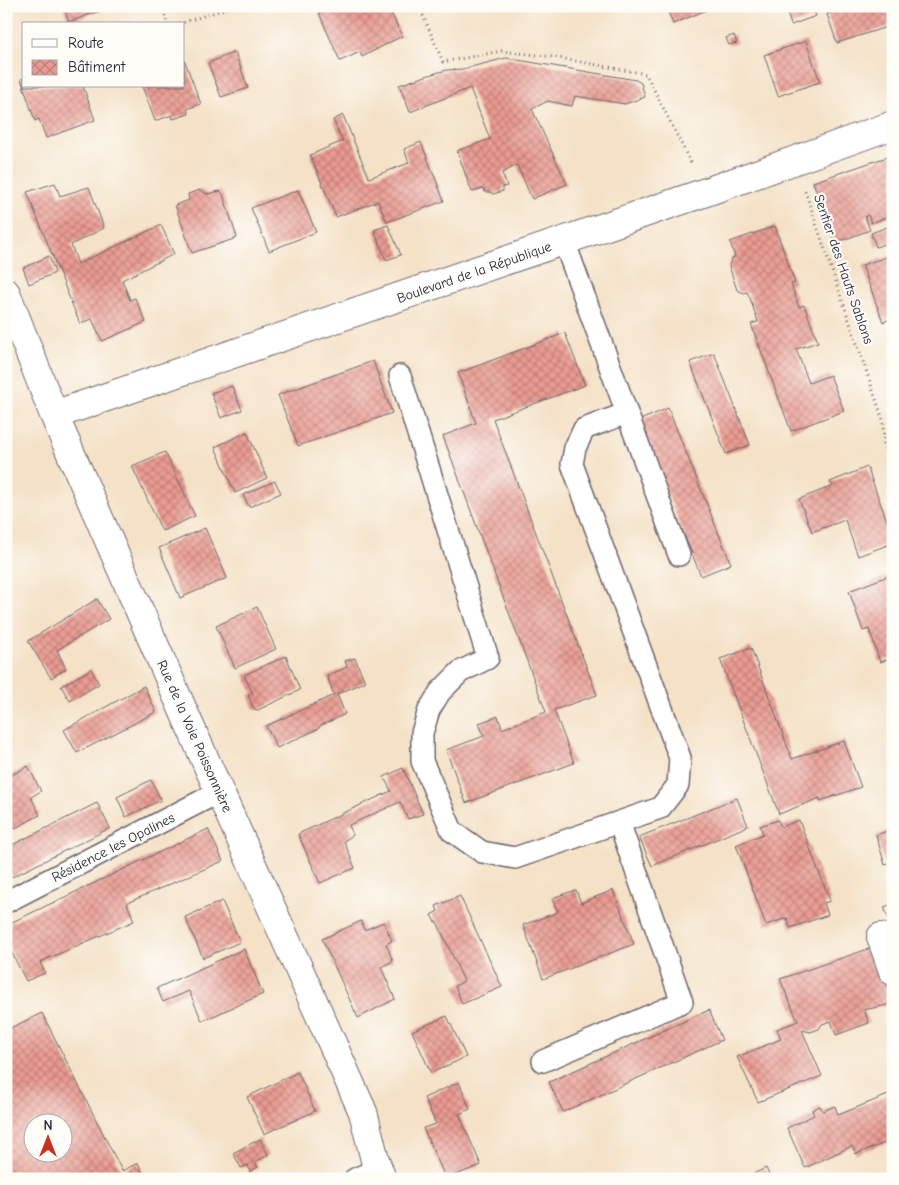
<svg xmlns="http://www.w3.org/2000/svg" width="899" height="1185" viewBox="0 0 899 1185" font-family="'Comic Neue',sans-serif">
	<style>
		.building { fill: url(#building-cross-hatch); fill-rule: evenodd }
		.lines { fill: none; stroke-linecap: round; stroke-linejoin: round }
		.service-casing { stroke: #6c656c; stroke-width: 24 }
		.minor-casing { stroke: #6c656c; stroke-width: 30 }
		.path { stroke: #6c656c; stroke-width: 3; stroke-dasharray: 1 4; stroke-linecap: butt }
		.service { stroke: #fff; stroke-width: 21 }
		.minor { stroke: #fff; stroke-width: 28 }
		.labels { text-anchor: middle; stroke-width: 4.5; stroke-linejoin: round; paint-order: stroke }
		.street-label { font-size: 14px; fill: #22223b; stroke: #fdfcf7 }
	</style>
	<defs>
		<pattern id="building-cross-hatch" width="8" height="8" patternUnits="userSpaceOnUse" patternTransform="scale(1.25)"><rect width="8" height="8" fill="#ea9b91"/><path d="M0 0l8 8M0 8l8-8" fill="none" stroke="#bd7e78"/></pattern>
	</defs>
	<rect width="100%" height="100%" fill="#fdfcf7"/>
	<filter id="ink" filterUnits="userSpaceOnUse"><feTurbulence type="fractalNoise" baseFrequency=".02" numOctaves="2"/><feDisplacementMap in="SourceGraphic" scale="10" xChannelSelector="R" yChannelSelector="G"/><feConvolveMatrix kernelMatrix="1 2 1 2 8 2 1 2 1" color-interpolation-filters="sRGB"/></filter>
	<filter id="wash" filterUnits="userSpaceOnUse"><feTurbulence type="fractalNoise" baseFrequency=".0096" numOctaves="4" result="noise"/><feDisplacementMap in="SourceGraphic" scale="20" xChannelSelector="R" yChannelSelector="G"/><feGaussianBlur stdDeviation="1.12" result="paint"/><feColorMatrix in="noise" values="0 0 0 0 0 0 0 0 0 0 0 0 0 0 0 0 0 1.4 0 .05"/><feComposite in="paint" operator="in"/></filter>
	<g filter="url(#wash)">
		<rect width="100%" height="100%" fill="#f4e1c6"/>
		<g id="blocks">
			<path class="building" d="M 63,6 L 104,6 L 105,9 L 69,22 Z
				M 333,6 L 388,6 L 402,36 L 362,57 L 360,52 L 340,61 L 319,13 Z
				M 666,6 L 716,6 L 673,24 Z
				M 805,6 L 812,6 L 816,16 L 791,25 L 787,13 Z
				M 852,6 L 893,6 L 893,25 L 837,43 L 827,14 Z
				M 734,35 L 737,43 L 729,45 L 726,38 Z
				M 806,41 L 820,82 L 778,96 L 764,55 Z
				M 235,52 L 248,88 L 221,97 L 208,63 Z
				M 506,58 L 636,80 L 641,83 L 645,97 L 625,104 L 575,96 L 572,106 L 548,101 L 532,109 L 567,184 L 532,199 L 517,165 L 502,173 L 507,186 L 503,187 L 503,191 L 493,194 L 490,192 L 485,192 L 484,188 L 472,192 L 457,151 L 490,139 L 470,88 L 410,112 L 399,85 L 432,74 L 447,70 L 463,69 Z
				M 184,59 L 201,104 L 187,109 L 189,114 L 173,119 L 172,115 L 155,121 L 142,86 L 184,86 Z
				M 24,78 L 24,86 L 83,86 L 95,120 L 46,138 L 39,119 L 35,121 L 21,79 Z
				M 343,115 L 369,178 L 409,163 L 404,149 L 421,142 L 444,201 L 387,222 L 378,201 L 336,217 L 310,155 L 343,141 L 333,120 Z
				M 893,155 L 893,207 L 890,208 L 893,215 L 871,223 L 868,215 L 865,217 L 870,230 L 835,243 L 813,182 Z
				M 55,183 L 60,196 L 89,187 L 104,228 L 71,245 L 78,264 L 161,225 L 174,254 L 122,280 L 130,300 L 135,298 L 146,322 L 102,341 L 92,319 L 80,324 L 27,192 Z
				M 200,190 L 207,194 L 220,191 L 223,194 L 237,238 L 192,253 L 175,205 L 189,200 L 188,194 Z
				M 298,190 L 316,232 L 269,251 L 251,208 Z
				M 388,225 L 401,255 L 386,260 L 374,230 Z
				M 893,225 L 893,241 L 876,247 L 871,233 Z
				M 775,226 L 795,283 L 791,284 L 799,307 L 804,305 L 818,342 L 796,349 L 809,383 L 830,375 L 844,411 L 791,431 L 751,324 L 758,322 L 750,298 L 747,292 L 744,293 L 737,290 L 729,266 L 732,258 L 735,257 L 730,242 Z
				M 893,255 L 893,318 L 883,322 L 862,265 Z
				M 49,256 L 55,273 L 29,284 L 23,268 Z
				M 565,333 L 585,385 L 493,419 L 597,695 L 554,710 L 574,763 L 466,803 L 446,750 L 484,736 L 479,723 L 498,716 L 502,729 L 546,712 L 443,436 L 476,423 L 458,373 Z
				M 714,353 L 750,445 L 726,454 L 690,362 Z
				M 373,361 L 392,413 L 298,446 L 278,395 Z
				M 232,386 L 242,410 L 221,418 L 211,393 Z
				M 668,408 L 731,564 L 701,576 L 638,421 Z
				M 247,432 L 267,478 L 235,493 L 215,447 Z
				M 165,452 L 195,516 L 162,531 L 132,466 Z
				M 867,467 L 893,537 L 893,543 L 858,556 L 845,520 L 812,532 L 799,499 L 833,486 L 830,482 Z
				M 275,481 L 281,493 L 249,507 L 243,495 Z
				M 205,528 L 227,578 L 180,598 L 159,548 Z
				M 893,574 L 893,658 L 880,662 L 869,629 L 863,631 L 849,591 Z
				M 97,599 L 109,619 L 57,650 L 66,669 L 51,678 L 28,641 Z
				M 257,607 L 276,649 L 235,668 L 216,626 Z
				M 751,648 L 792,759 L 844,741 L 861,787 L 820,801 L 820,798 L 779,814 L 720,659 Z
				M 286,656 L 300,690 L 258,710 L 254,709 L 248,695 L 253,694 L 244,675 Z
				M 355,658 L 365,682 L 337,694 L 345,714 L 320,726 L 318,729 L 277,748 L 266,726 L 334,695 L 327,676 L 347,667 L 345,661 Z
				M 91,669 L 99,684 L 70,701 L 61,686 Z
				M 144,686 L 156,712 L 77,753 L 64,730 Z
				M 28,766 L 41,791 L 31,797 L 40,815 L 6,833 L 6,778 Z
				M 403,768 L 423,814 L 408,819 L 400,802 L 349,825 L 353,835 L 344,841 L 355,868 L 320,883 L 298,834 L 391,791 L 384,777 Z
				M 151,780 L 161,800 L 126,817 L 117,797 Z
				M 737,798 L 748,826 L 652,866 L 639,837 Z
				M 97,803 L 110,828 L 6,880 L 6,848 Z
				M 778,820 L 781,827 L 799,820 L 830,901 L 824,903 L 828,915 L 790,928 L 787,918 L 766,925 L 736,845 L 763,834 L 760,826 Z
				M 208,829 L 223,861 L 127,903 L 134,921 L 40,962 L 45,973 L 26,981 L 6,941 L 6,925 Z
				M 890,830 L 893,837 L 893,862 L 885,865 L 876,835 Z
				M 576,890 L 581,903 L 613,890 L 634,944 L 543,979 L 523,925 L 558,912 L 552,898 Z
				M 460,896 L 502,987 L 462,1004 L 455,986 L 464,981 L 437,922 L 435,922 L 431,915 L 438,911 L 436,906 Z
				M 222,901 L 240,942 L 203,958 L 185,917 Z
				M 893,904 L 893,930 L 884,907 Z
				M 361,921 L 364,930 L 384,922 L 392,941 L 386,944 L 393,961 L 381,967 L 395,999 L 358,1018 L 322,939 Z
				M 874,947 L 892,999 L 887,1005 L 864,1010 L 869,1023 L 836,1035 L 831,1021 L 822,1024 L 819,1029 L 810,1032 L 802,1030 L 822,1076 L 758,1102 L 737,1057 L 781,1039 L 777,1029 L 798,1021 L 780,979 Z
				M 244,949 L 263,994 L 202,1021 L 189,991 L 163,1002 L 157,988 Z
				M 709,1010 L 722,1040 L 563,1112 L 549,1082 Z
				M 42,1013 L 122,1171 L 138,1163 L 146,1179 L 6,1179 L 6,1030 ZM 32,1122 L 62,1122 L 62,1152 L 32,1152 Z
				M 447,1016 L 466,1057 L 431,1073 L 412,1031 Z
				M 298,1072 L 315,1111 L 264,1134 L 247,1097 Z
				M 459,1082 L 470,1109 L 459,1114 L 481,1165 L 446,1179 L 423,1128 L 436,1124 L 424,1098 Z
				M 893,1093 L 893,1143 L 888,1145 L 888,1142 L 856,1154 L 852,1146 L 805,1168 L 787,1128 L 814,1115 L 812,1110 L 820,1106 L 823,1111 L 835,1106 L 838,1115 Z
				M 260,1139 L 268,1155 L 255,1162 L 258,1167 L 250,1172 L 248,1165 L 241,1168 L 233,1153 Z
				M 766,1168 L 771,1179 L 742,1179 Z"/>
		</g>
	</g>
	<g filter="url(#ink)">
		<use href="#blocks" fill-opacity="0" stroke="#6c656c" stroke-width="1"/>
		<g class="lines">
			<defs>
				<path id="service" d="M 564,241 L 679,555
					M 400,376 L 488,658 L 460,672 L 440,692 L 429,710 L 422,733 L 422,761 L 452,831 L 482,852 L 515,858 L 660,808 L 678,785 L 680,758 L 572,464 L 575,448 L 584,429 L 627,413
					M 6,902 L 219,792
					M 543,1061 L 682,1002 L 619,822
					M 355,1179 L 378,1169"/>
				<path id="minor" d="M 6,293 L 54,415 L 190,726 L 363,1112 L 375,1160 L 382,1179
					M 54,415 L 706,192 L 893,125
					M 881,937 L 893,971"/>
			</defs>
			<use href="#service" class="service-casing"/>
			<use href="#minor" class="minor-casing"/>
			<path class="path" d="M 161,6 L 168,24
				M 419,6 L 443,62 L 502,51 L 554,57 L 646,74 L 691,163
				M 179,24 L 234,6
				M 805,191 L 883,420 L 884,447 L 893,471"/>
			<use href="#service" class="service"/>
			<use href="#minor" class="minor"/>
		</g>
	</g>
	<g class="labels">
		<g class="street-label">
			<text transform="translate(844 269) rotate(71)" y="5">Sentier des Hauts Sablons</text>
			<text transform="translate(474 272) rotate(-19)" y="5">Boulevard de la République</text>
			<text transform="translate(195 736) rotate(66)" y="5">Rue de la Voie Poissonnière</text>
			<text transform="translate(113 847) rotate(-27)" y="5">Résidence les Opalines</text>
		</g>
	</g>
	<rect width="899" height="1185" fill="none" stroke="#fdfcf7" stroke-width="25"/>
	<rect x="22" y="22" width="162" height="65" fill="#fdfcf7" stroke="#a5a5ac"/>
	<rect x="32" y="39" width="25" height="8" fill="#ffffff" stroke="#a5a5ac"/>
	<text x="68" y="48" font-size="15" fill="#22223b">Route</text>
	<rect x="32" y="60" width="25" height="15" fill="url(#building-cross-hatch)" stroke="#a5a5ac"/>
	<text x="68" y="72" font-size="15" fill="#22223b">Bâtiment</text>
	<g transform="translate(48 1138)"><circle r="24" fill="#fdfcf7" stroke="#a5a5ac"/>
	<path d="M0-4L9 19L0 12L-9 19Z" fill="#c8321e"/>
	<text y="-8" font-size="14" font-weight="bold" text-anchor="middle" fill="#22223b">N</text>
	</g>
</svg>
